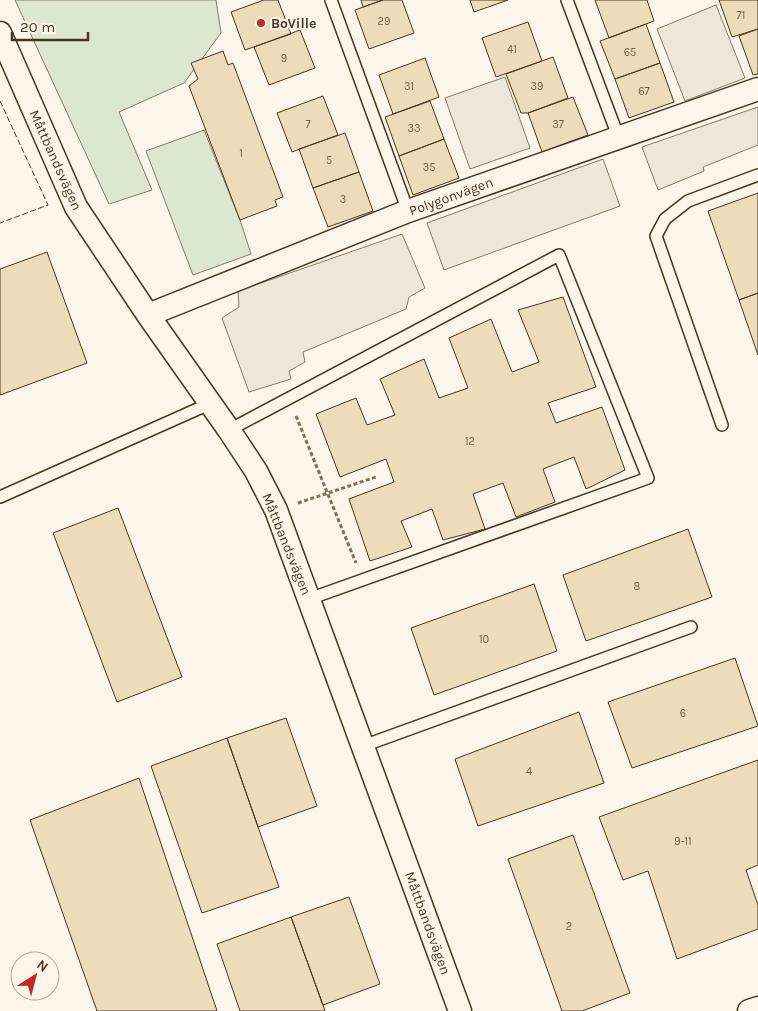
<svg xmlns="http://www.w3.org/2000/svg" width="758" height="1011" viewBox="0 0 758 1011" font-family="Karla,sans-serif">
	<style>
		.green { fill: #dce7d0; stroke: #887966 }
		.parking { fill: #ede7d9; stroke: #887966 }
		.building { fill: #ecdcbc; stroke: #4a3520 }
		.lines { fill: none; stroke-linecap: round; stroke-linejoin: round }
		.service-casing { stroke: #4a3520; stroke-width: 14 }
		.minor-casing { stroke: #4a3520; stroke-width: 25 }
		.path { stroke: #7f6f5c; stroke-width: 3; stroke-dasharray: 4 2.5; stroke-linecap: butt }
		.service { stroke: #fbf6e9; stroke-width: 11 }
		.minor { stroke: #fbf6e9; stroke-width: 22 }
		.fence { stroke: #4a3520; stroke-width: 1; stroke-dasharray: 6 2.5; stroke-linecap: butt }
		.poi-dot { fill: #c62828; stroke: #fbf6e9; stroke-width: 2 }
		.labels { text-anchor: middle; stroke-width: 4; stroke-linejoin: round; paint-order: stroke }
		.number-label { font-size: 11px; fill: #725f47 }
		.poi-label { font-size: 14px; font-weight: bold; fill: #4a3520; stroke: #fbf6e9; text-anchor: start }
		.street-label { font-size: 14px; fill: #4a3520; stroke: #fbf6e9 }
	</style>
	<rect width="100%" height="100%" fill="#fbf6e9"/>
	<path class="green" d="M 15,0 L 216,0 L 221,33 L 184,83 L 119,112 L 152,190 L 109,204 Z
		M 204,130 L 240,220 L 251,254 L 193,275 L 146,151 Z"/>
	<path class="parking" d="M 716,5 L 745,78 L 685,101 L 657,29 Z
		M 505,77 L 530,148 L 470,169 L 445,98 Z
		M 758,107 L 758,145 L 703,167 L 704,171 L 658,190 L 642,147 Z
		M 603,159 L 620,206 L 444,270 L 427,223 Z
		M 402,234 L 425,288 L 409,297 L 406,309 L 303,352 L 305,362 L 289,371 L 291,379 L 249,392 L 222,318 L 239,307 L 238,291 Z"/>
	<path class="building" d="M 264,0 L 278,0 L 291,34 L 245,50 L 231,12 Z
		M 361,0 L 383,0 L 363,7 Z
		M 383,0 L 402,0 L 414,33 L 369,49 L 355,10 Z
		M 470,0 L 508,0 L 474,12 Z
		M 595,0 L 647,0 L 654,21 L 609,38 Z
		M 719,0 L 758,0 L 758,29 L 732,37 Z
		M 528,22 L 542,61 L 496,77 L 482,38 Z
		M 646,24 L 660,63 L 615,79 L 600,41 Z
		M 758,29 L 758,74 L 753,75 L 739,36 Z
		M 300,30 L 315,68 L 269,85 L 254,47 Z
		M 223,51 L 228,65 L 233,63 L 283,197 L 275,200 L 277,206 L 240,220 L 189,86 L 198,79 L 191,63 Z
		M 553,57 L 568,98 L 528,113 L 521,113 L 506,74 Z
		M 425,58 L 439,97 L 393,114 L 379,75 Z
		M 660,63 L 674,102 L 629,118 L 615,79 Z
		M 323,96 L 338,135 L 292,152 L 277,113 Z
		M 573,97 L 588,135 L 542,152 L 528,113 Z
		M 430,101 L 444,139 L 399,156 L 385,117 Z
		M 345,133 L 359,172 L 313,188 L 299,149 Z
		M 444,139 L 459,178 L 413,195 L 399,156 Z
		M 359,172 L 373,211 L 328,227 L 313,188 Z
		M 758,193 L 758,293 L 739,300 L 708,211 Z
		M 47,252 L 87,363 L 0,395 L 0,269 Z
		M 758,293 L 758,355 L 739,300 Z
		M 563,297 L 596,387 L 548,403 L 556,423 L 602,407 L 625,470 L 586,489 L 574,457 L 543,469 L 555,502 L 516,517 L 503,483 L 473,494 L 485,529 L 443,540 L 432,509 L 401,521 L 412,547 L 370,561 L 349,499 L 394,482 L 386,459 L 340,477 L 316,414 L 356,398 L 367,425 L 395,415 L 380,379 L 424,359 L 439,398 L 468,388 L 449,338 L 491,319 L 512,372 L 539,362 L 518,310 Z
		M 118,508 L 182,677 L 117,702 L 53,533 Z
		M 688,529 L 712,597 L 586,641 L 563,575 Z
		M 534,584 L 557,651 L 434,695 L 411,628 Z
		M 735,658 L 758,726 L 632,768 L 608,702 Z
		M 579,712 L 604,783 L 478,826 L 455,759 Z
		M 286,718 L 317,806 L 258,827 L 227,738 Z
		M 227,738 L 279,887 L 202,913 L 151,766 Z
		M 758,760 L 758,865 L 746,870 L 758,905 L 758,929 L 677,959 L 648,871 L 623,880 L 599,817 Z
		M 139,778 L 217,1011 L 97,1011 L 30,820 Z
		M 573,835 L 630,993 L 582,1011 L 562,1011 L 508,859 Z
		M 349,897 L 380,984 L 323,1005 L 291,917 Z
		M 291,917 L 325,1011 L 240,1011 L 217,944 Z"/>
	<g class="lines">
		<defs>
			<path id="service" d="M 331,0 L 408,211
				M 567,0 L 618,136
				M 722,425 L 656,236 L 665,219 L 688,201 L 758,175
				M 229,430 L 559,255 L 648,478 L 309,599
				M 0,497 L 209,404
				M 363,746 L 691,627"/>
			<path id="minor" d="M 0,33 L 76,207 L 148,315 L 229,430 L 256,471 L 276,510 L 460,1011
				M 148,315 L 408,211 L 758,89
				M 749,1011 L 758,1008"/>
		</defs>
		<use href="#service" class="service-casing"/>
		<use href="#minor" class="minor-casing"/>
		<path class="path" d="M 296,416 L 356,563
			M 298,503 L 376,477"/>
		<use href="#service" class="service"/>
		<use href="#minor" class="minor"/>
		<path class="fence" d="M 0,101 L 48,205 L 0,223"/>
	</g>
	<circle class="poi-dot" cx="261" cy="23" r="5"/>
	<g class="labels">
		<g class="number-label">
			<text x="741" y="19">71</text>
			<text x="384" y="25">29</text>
			<text x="512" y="53">41</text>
			<text x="630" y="56">65</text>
			<text x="284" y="62">9</text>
			<text x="409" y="90">31</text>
			<text x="537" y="90">39</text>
			<text x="644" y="95">67</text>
			<text x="308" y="128">7</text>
			<text x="558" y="128">37</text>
			<text x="414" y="132">33</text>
			<text x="241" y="157">1</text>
			<text x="329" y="164">5</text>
			<text x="429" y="171">35</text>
			<text x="343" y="203">3</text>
			<text x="470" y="445">12</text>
			<text x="637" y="590">8</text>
			<text x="484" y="643">10</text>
			<text x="683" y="717">6</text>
			<text x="529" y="775">4</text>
			<text x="683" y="845">9-11</text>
			<text x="569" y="930">2</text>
		</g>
		<g class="poi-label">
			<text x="271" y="28">BoVille</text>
		</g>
		<g class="street-label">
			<text transform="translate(56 160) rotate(66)" y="5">Måttbandsvägen</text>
			<text transform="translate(451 196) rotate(-20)" y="5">Polygonvägen</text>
			<text transform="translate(287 544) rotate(68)" y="5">Måttbandsvägen</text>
			<text transform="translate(428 923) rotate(70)" y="5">Måttbandsvägen</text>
		</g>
	</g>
	<g transform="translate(35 976) rotate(36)"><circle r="24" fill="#fbf6e9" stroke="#b4a999"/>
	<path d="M0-4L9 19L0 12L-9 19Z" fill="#c62828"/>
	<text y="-8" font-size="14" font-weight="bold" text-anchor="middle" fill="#4a3520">N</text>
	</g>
	<path d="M12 32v8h76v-8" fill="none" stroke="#4a3520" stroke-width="2.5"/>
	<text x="20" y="32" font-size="15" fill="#4a3520" stroke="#fbf6e9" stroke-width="4" paint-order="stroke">20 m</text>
</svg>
